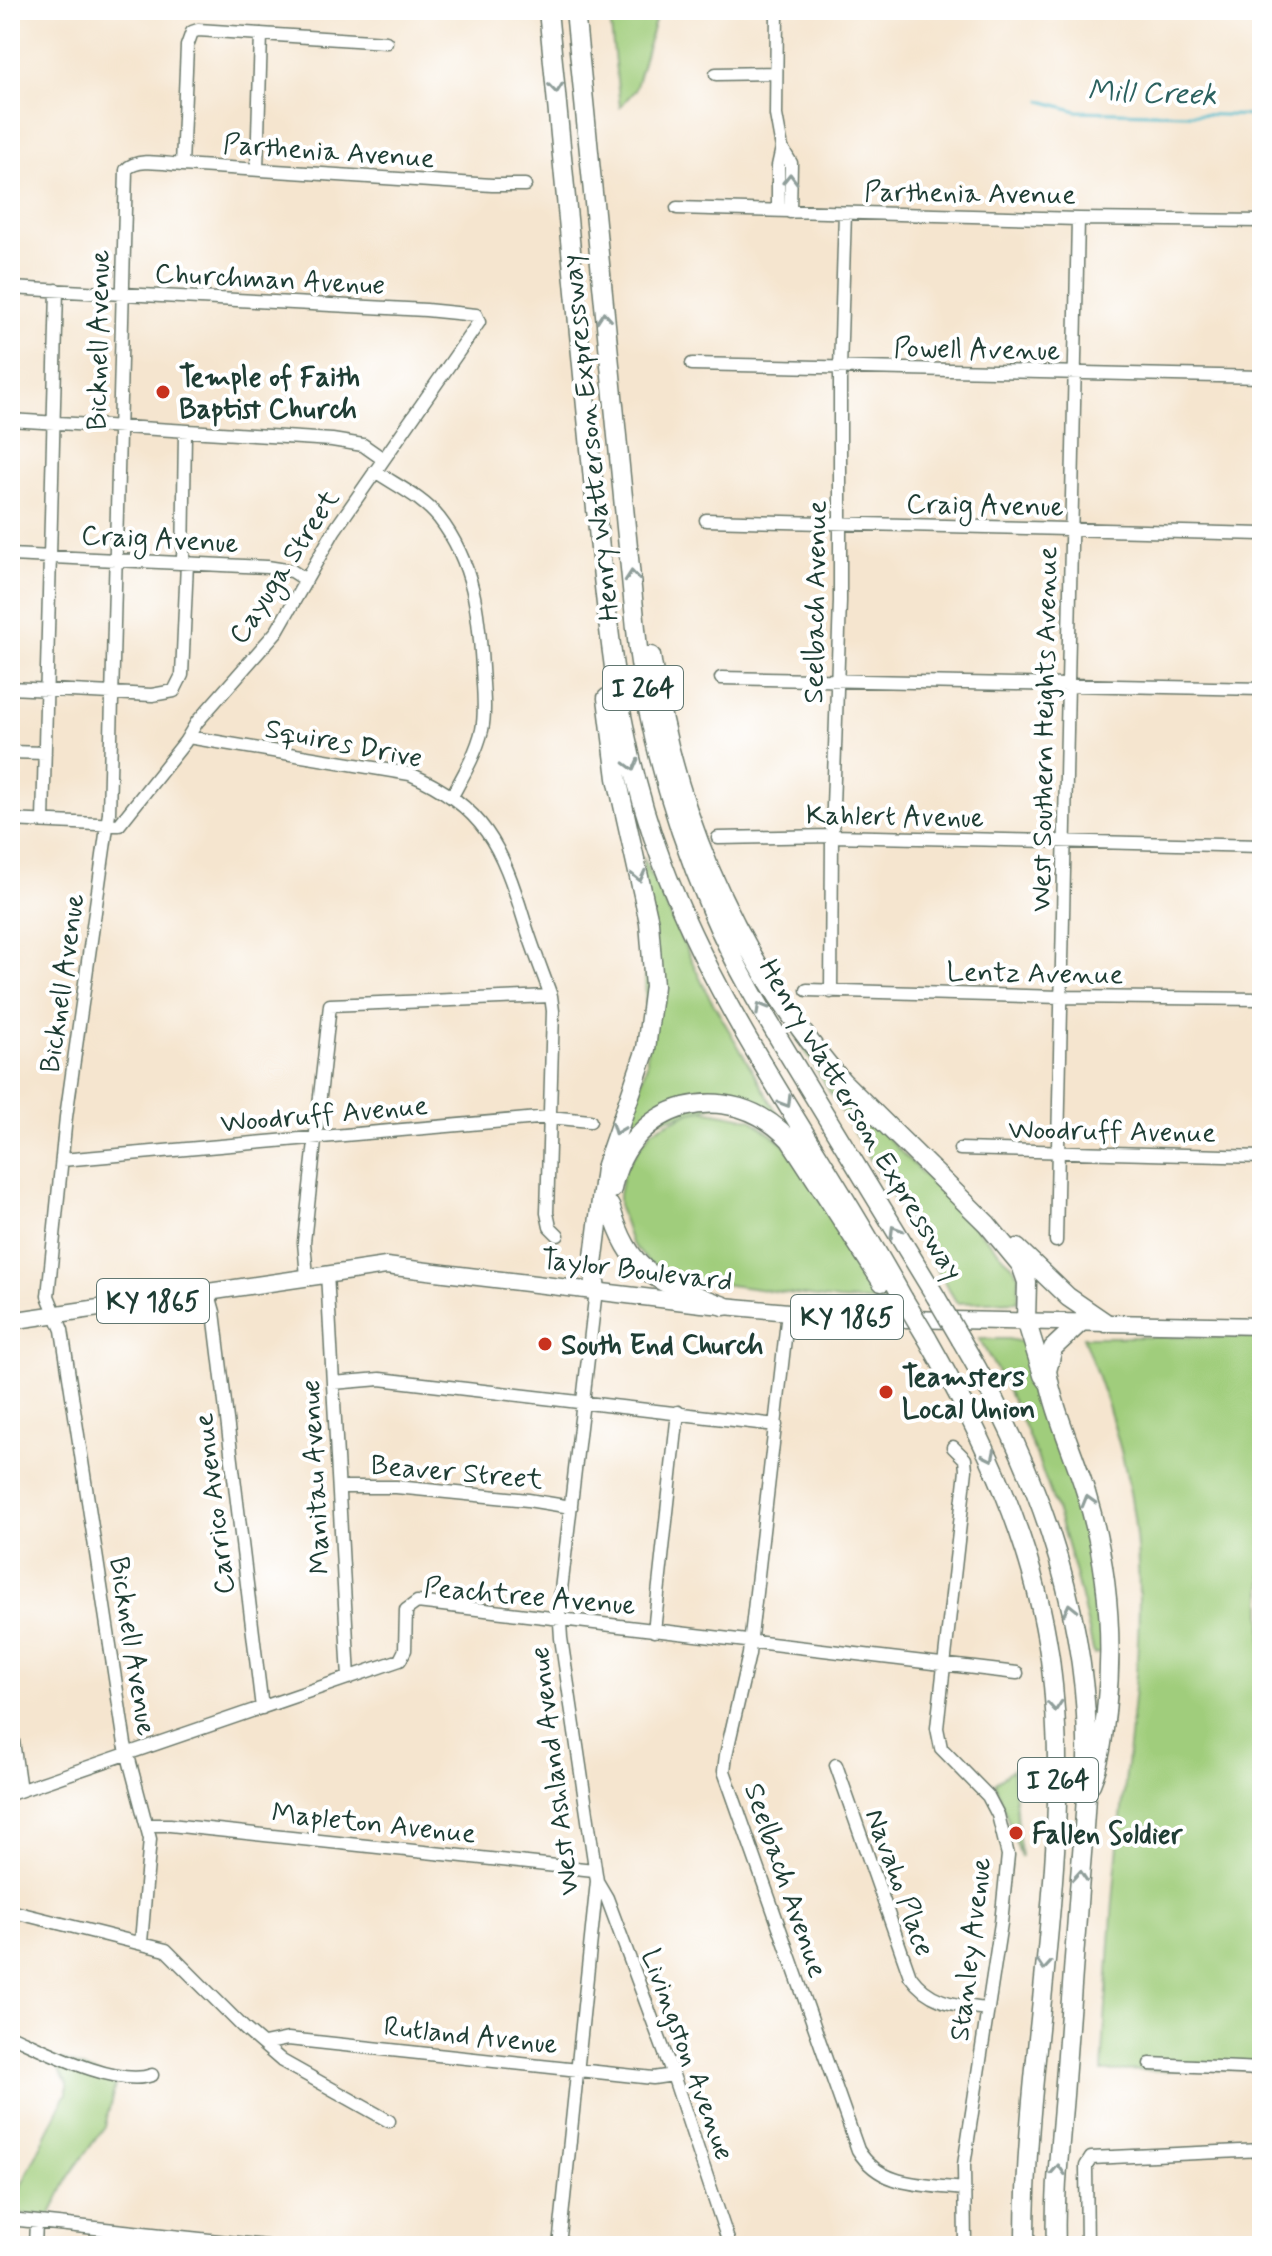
<svg xmlns="http://www.w3.org/2000/svg" width="1272" height="2256" viewBox="0 0 1272 2256" font-family="Mynerve,sans-serif">
	<style>
		.green { fill: #a0cd7b; stroke: #608558; stroke-width: 2 }
		.lines { fill: none; stroke-linecap: round; stroke-linejoin: round }
		.stream { stroke: #4cb8c7; stroke-width: 3 }
		.minor-casing { stroke: #6a786a; stroke-width: 15 }
		.major-casing { stroke: #6a786a; stroke-width: 19 }
		.highway-casing { stroke: #6a786a; stroke-width: 21 }
		.minor { stroke: #fff; stroke-width: 12 }
		.major { stroke: #fff; stroke-width: 16 }
		.highway { stroke: #fff; stroke-width: 18 }
		.highway-bridge-casing { stroke: #6a786a; stroke-width: 21; stroke-linecap: butt }
		.highway-bridge { stroke: #fff; stroke-width: 18 }
		.oneway { stroke: #8f9e9a }
		.poi-dot { fill: #c8321e; stroke: #fff; stroke-width: 3 }
		.labels { text-anchor: middle; stroke-width: 8; stroke-linejoin: round; paint-order: stroke }
		.shield { fill: #fff; stroke: #627771; stroke-width: 2 }
		.shield-label { font-size: 26px; font-weight: bold; fill: #1f3d34 }
		.street-label { font-size: 28px; fill: #1f3d34; stroke: #fff }
		.poi-label { font-size: 28px; font-weight: bold; fill: #1f3d34; stroke: #fff; text-anchor: start }
		.water-label { font-size: 30px; font-style: italic; fill: #2c6260; stroke: #fff }
	</style>
	<rect width="100%" height="100%" fill="#fff"/>
	<filter id="ink" filterUnits="userSpaceOnUse"><feTurbulence type="fractalNoise" baseFrequency=".0125" numOctaves="2"/><feDisplacementMap in="SourceGraphic" scale="16" xChannelSelector="R" yChannelSelector="G"/><feConvolveMatrix kernelMatrix="1 2 1 2 8 2 1 2 1" color-interpolation-filters="sRGB"/></filter>
	<filter id="wash" filterUnits="userSpaceOnUse"><feTurbulence type="fractalNoise" baseFrequency=".006" numOctaves="4" result="noise"/><feDisplacementMap in="SourceGraphic" scale="32" xChannelSelector="R" yChannelSelector="G"/><feGaussianBlur stdDeviation="1.8" result="paint"/><feColorMatrix in="noise" values="0 0 0 0 0 0 0 0 0 0 0 0 0 0 0 0 0 1.4 0 .05"/><feComposite in="paint" operator="in"/></filter>
	<g filter="url(#wash)">
		<rect width="100%" height="100%" fill="#f5e5cf"/>
		<path class="green" d="M 609,10 L 658,10 L 635,90 L 620,107 Z
			M 643,857 L 706,991 L 782,1121 L 741,1099 L 630,1128 L 628,1121 L 647,1064 Z
			M 794,1033 L 857,1107 L 1013,1266 L 1019,1276 L 1018,1301 L 957,1303 Z
			M 704,1110 L 751,1119 L 785,1145 L 886,1302 L 839,1300 L 685,1279 L 648,1262 L 631,1243 L 619,1207 L 619,1194 L 624,1169 L 652,1130 L 691,1112 Z
			M 1083,1337 L 1262,1337 L 1262,2069 L 1102,2071 C 1107,1996 1110,1921 1118,1846 C 1129,1737 1148,1628 1134,1518 C 1126,1455 1106,1396 1083,1337 Z
			M 979,1339 L 1008,1339 L 1027,1343 L 1085,1515 L 1099,1588 L 1103,1652 L 1094,1655 C 1071,1543 1038,1437 979,1339 Z
			M 1012,1769 L 1021,1857 L 995,1783 Z
			M 62,2060 L 116,2081 L 105,2126 L 70,2175 L 50,2216 L 15,2214 L 19,2190 L 67,2093 L 67,2083 L 59,2070 Z"/>
		<g class="lines">
			<path class="stream" d="M 1042,101 L 1077,111 L 1262,116"/>
		</g>
	</g>
	<g filter="url(#ink)">
		<g class="lines">
			<defs>
				<path id="minor" d="M 777,10 L 776,115 L 782,148 L 791,163 L 790,212
					M 716,74 L 776,73
					M 182,165 L 187,46 L 192,32 L 198,30 L 386,42
					M 257,169 L 261,34
					M 677,208 L 1078,219 L 1262,221
					M 778,211 L 778,166 L 782,148
					M 10,288 L 426,310 L 476,315 L 479,322 L 334,531 L 277,631 L 197,722 L 185,742 L 119,825 L 10,820
					M 692,364 L 1262,377
					M 10,420 L 332,440 L 363,445 L 383,459
					M 375,471 C 397,486 422,497 439,518 C 474,563 479,614 482,668 C 483,688 486,710 482,730 C 476,754 464,774 452,796
					M 706,520 L 1262,534
					M 10,555 L 267,567 L 292,571 L 306,580
					M 183,563 L 185,433
					M 721,678 L 1262,689
					M 10,688 L 152,695 L 174,691 L 182,675 L 187,563
					M 188,737 L 410,774 C 484,806 502,847 524,920 C 532,946 542,971 551,996 L 553,1011 L 547,1213 L 550,1227 L 558,1235
					M 10,752 L 45,753
					M 43,821 L 57,290
					M 718,838 L 832,836 L 1262,846
					M 807,990 L 1061,997 L 1262,999
					M 831,992 L 832,836 L 840,601 L 840,369 L 845,213
					M 960,1149 L 1262,1157
					M 62,1160 L 549,1117 L 590,1121
					M 1056,1241 L 1078,219
					M 327,1273 L 349,1678
					M 307,1277 L 304,1242 L 330,1005 L 551,996
					M 209,1294 L 214,1312 L 262,1708
					M 788,1312 L 749,1654 L 726,1755 L 724,1771 L 858,2150 C 881,2188 923,2184 963,2189
					M 333,1383 L 380,1379 L 776,1425
					M 953,1447 L 965,1459 L 966,1470 L 937,1728 L 941,1748 L 988,1796 L 998,1815 L 1008,1855 L 1001,1923 L 964,2165 L 965,2246
					M 339,1487 L 396,1487 L 528,1500 L 571,1507
					M 654,1631 L 678,1412
					M 10,1720 L 20,1790
					M 836,1765 L 910,1976 C 930,2004 956,2005 987,2009
					M 10,1794 L 400,1660 L 405,1650 L 406,1610 L 417,1602 L 1017,1673
					M 147,1825 L 170,1825 L 594,1870
					M 597,1881 L 607,1898 L 673,2075 L 730,2246
					M 10,1911 L 166,1950 L 245,2029 L 282,2061 L 389,2121
					M 141,1942 L 150,1839 L 125,1744 L 62,1330 L 48,1296 L 66,1117 L 109,813 L 126,170 C 137,157 165,164 182,165 L 492,185 L 525,185
					M 10,2035 C 44,2050 117,2088 152,2075
					M 264,2044 L 288,2039 L 653,2078 L 673,2075
					M 1150,2064 L 1262,2069
					M 10,2219 L 266,2246
					M 35,2246 L 36,2222
					M 559,2246 L 597,1881 L 561,1638 L 559,1607 L 596,1290
					M 1087,2246 L 1086,2166 L 1091,2158 L 1262,2150"/>
				<path id="major" d="M 10,1321 L 386,1266 L 702,1304 L 855,1318 L 1262,1326"/>
				<path id="highway" d="M 548,10 C 564,166 578,323 593,480 C 607,613 614,734 662,862 C 720,1018 823,1152 903,1298
					M 575,10 L 638,649 C 650,740 675,826 711,910 C 738,974 775,1032 810,1090 C 852,1159 894,1228 936,1297
					M 651,656 C 675,816 737,960 842,1081 L 987,1224 L 1021,1265 L 1027,1282 L 1026,1320 L 1043,1375 L 1049,1383
					M 612,1189 C 629,1100 730,1075 790,1140 L 882,1282
					M 610,1206 C 632,1278 658,1281 724,1306
					M 1017,1248 L 1068,1297 L 1106,1323
					M 596,1290 L 593,1265 L 605,1168 L 646,1049 L 654,986 L 649,922 L 617,778 L 607,698
					M 1082,1321 L 1053,1348 L 1047,1371 C 1054,1412 1074,1453 1086,1493 C 1108,1565 1114,1639 1106,1712 C 1103,1738 1101,1760 1091,1784
					M 927,1338 C 984,1438 1034,1542 1050,1659 C 1076,1854 1024,2050 1025,2246
					M 961,1340 C 1033,1461 1084,1598 1087,1739 C 1088,1790 1083,1840 1079,1890 C 1074,1958 1069,2027 1064,2095 C 1060,2145 1054,2195 1056,2246"/>
			</defs>
			<use href="#minor" class="minor-casing"/>
			<use href="#major" class="major-casing"/>
			<use href="#highway" class="highway-casing"/>
			<use href="#minor" class="minor"/>
			<use href="#major" class="major"/>
			<use href="#highway" class="highway"/>
			<defs>
				<path id="highway-bridge" d="M 936,1297 L 961,1340
					M 903,1298 L 927,1338"/>
			</defs>
			<use href="#highway-bridge" class="highway-bridge-casing"/>
			<use href="#highway-bridge" class="highway-bridge"/>
		</g>
		<defs><path id="oneway-chevron" d="M-2-3.5L2.5 0L-2 3.5" fill="none" stroke-width="1.6" stroke-linecap="round" stroke-linejoin="round" transform="scale(2)"/></defs>
		<g class="oneway">
			<use href="#oneway-chevron" transform="translate(556 88) rotate(84)"/>
			<use href="#oneway-chevron" transform="translate(790 179) rotate(-89)"/>
			<use href="#oneway-chevron" transform="translate(604 317) rotate(-95)"/>
			<use href="#oneway-chevron" transform="translate(632 576) rotate(-95)"/>
			<use href="#oneway-chevron" transform="translate(632 765) rotate(75)"/>
			<use href="#oneway-chevron" transform="translate(639 876) rotate(77)"/>
			<use href="#oneway-chevron" transform="translate(761 1008) rotate(-120)"/>
			<use href="#oneway-chevron" transform="translate(786 1102) rotate(59)"/>
			<use href="#oneway-chevron" transform="translate(617 1129) rotate(111)"/>
			<use href="#oneway-chevron" transform="translate(895 1231) rotate(-121)"/>
			<use href="#oneway-chevron" transform="translate(990 1456) rotate(64)"/>
			<use href="#oneway-chevron" transform="translate(1088 1501) rotate(-106)"/>
			<use href="#oneway-chevron" transform="translate(1070 1609) rotate(-103)"/>
			<use href="#oneway-chevron" transform="translate(1055 1706) rotate(85)"/>
			<use href="#oneway-chevron" transform="translate(1080 1876) rotate(-86)"/>
			<use href="#oneway-chevron" transform="translate(1044 1965) rotate(95)"/>
			<use href="#oneway-chevron" transform="translate(1058 2170) rotate(-87)"/>
		</g>
	</g>
	<g class="poi-dot">
		<circle cx="163" cy="392" r="8"/>
		<circle cx="545" cy="1344" r="8"/>
		<circle cx="886" cy="1392" r="8"/>
		<circle cx="1016" cy="1833" r="8"/>
	</g>
	<g class="labels">
		<g class="shield">
			<rect x="603" y="666" width="80" height="44" rx="6"/>
			<rect x="97" y="1279" width="112" height="44" rx="6"/>
			<rect x="791" y="1295" width="112" height="44" rx="6"/>
			<rect x="1018" y="1758" width="80" height="44" rx="6"/>
		</g>
		<g class="shield-label">
			<text x="643" y="697">I 264</text>
			<text x="153" y="1310">KY 1865</text>
			<text x="847" y="1326">KY 1865</text>
			<text x="1058" y="1789">I 264</text>
		</g>
		<g class="street-label">
			<text transform="translate(329 150) rotate(4)" y="10">Parthenia Avenue</text>
			<text transform="translate(970 192) rotate(1)" y="10">Parthenia Avenue</text>
			<text transform="translate(270 278) rotate(3)" y="10">Churchman Avenue</text>
			<text transform="translate(97 340) rotate(-89)" y="10">Bicknell Avenue</text>
			<text transform="translate(977 348) rotate(1)" y="10">Powell Avenue</text>
			<text transform="translate(589 438) rotate(-96)" y="10">Henry Watterson Expressway</text>
			<text transform="translate(985 504) rotate(1)" y="10">Craig Avenue</text>
			<text transform="translate(160 538) rotate(3)" y="10">Craig Avenue</text>
			<text transform="translate(283 566) rotate(-57)" y="10">Cayuga Street</text>
			<text transform="translate(814 602) rotate(-89)" y="10">Seelbach Avenue</text>
			<text transform="translate(1043 729) rotate(-89)" y="10">West Southern Heights Avenue</text>
			<text transform="translate(344 742) rotate(11)" y="10">Squires Drive</text>
			<text transform="translate(895 815) rotate(1)" y="10">Kahlert Avenue</text>
			<text transform="translate(1035 972) rotate(1)" y="10">Lentz Avenue</text>
			<text transform="translate(61 983) rotate(-82)" y="10">Bicknell Avenue</text>
			<text transform="translate(324 1113) rotate(-5)" y="10">Woodruff Avenue</text>
			<text transform="translate(862 1119) rotate(59)" y="10">Henry Watterson Expressway</text>
			<text transform="translate(1112 1130) rotate(1)" y="10">Woodruff Avenue</text>
			<text transform="translate(637 1269) rotate(7)" y="10">Taylor Boulevard</text>
			<text transform="translate(457 1471) rotate(5)" y="10">Beaver Street</text>
			<text transform="translate(314 1477) rotate(-93)" y="10">Manitau Avenue</text>
			<text transform="translate(213 1504) rotate(-97)" y="10">Carrico Avenue</text>
			<text transform="translate(530 1595) rotate(5)" y="10">Peachtree Avenue</text>
			<text transform="translate(134 1646) rotate(81)" y="10">Bicknell Avenue</text>
			<text transform="translate(553 1771) rotate(-97)" y="10">West Ashland Avenue</text>
			<text transform="translate(374 1822) rotate(6)" y="10">Mapleton Avenue</text>
			<text transform="translate(787 1880) rotate(71)" y="10">Seelbach Avenue</text>
			<text transform="translate(901 1882) rotate(70)" y="10">Navaho Place</text>
			<text transform="translate(969 1949) rotate(-83)" y="10">Stanley Avenue</text>
			<text transform="translate(471 2034) rotate(6)" y="10">Rutland Avenue</text>
			<text transform="translate(689 2054) rotate(70)" y="10">Livingston Avenue</text>
		</g>
		<g class="poi-label">
			<text x="179" y="386">Temple of Faith<tspan x="179" dy="32">Baptist Church</tspan></text>
			<text x="561" y="1354">South End Church</text>
			<text x="902" y="1386">Teamsters<tspan x="902" dy="32">Local Union</tspan></text>
			<text x="1032" y="1843">Fallen Soldier</text>
		</g>
		<g class="water-label">
			<text transform="translate(1152 92) rotate(2)" y="10">Mill Creek</text>
		</g>
	</g>
	<rect width="1272" height="2256" fill="none" stroke="#fff" stroke-width="40"/>
</svg>
